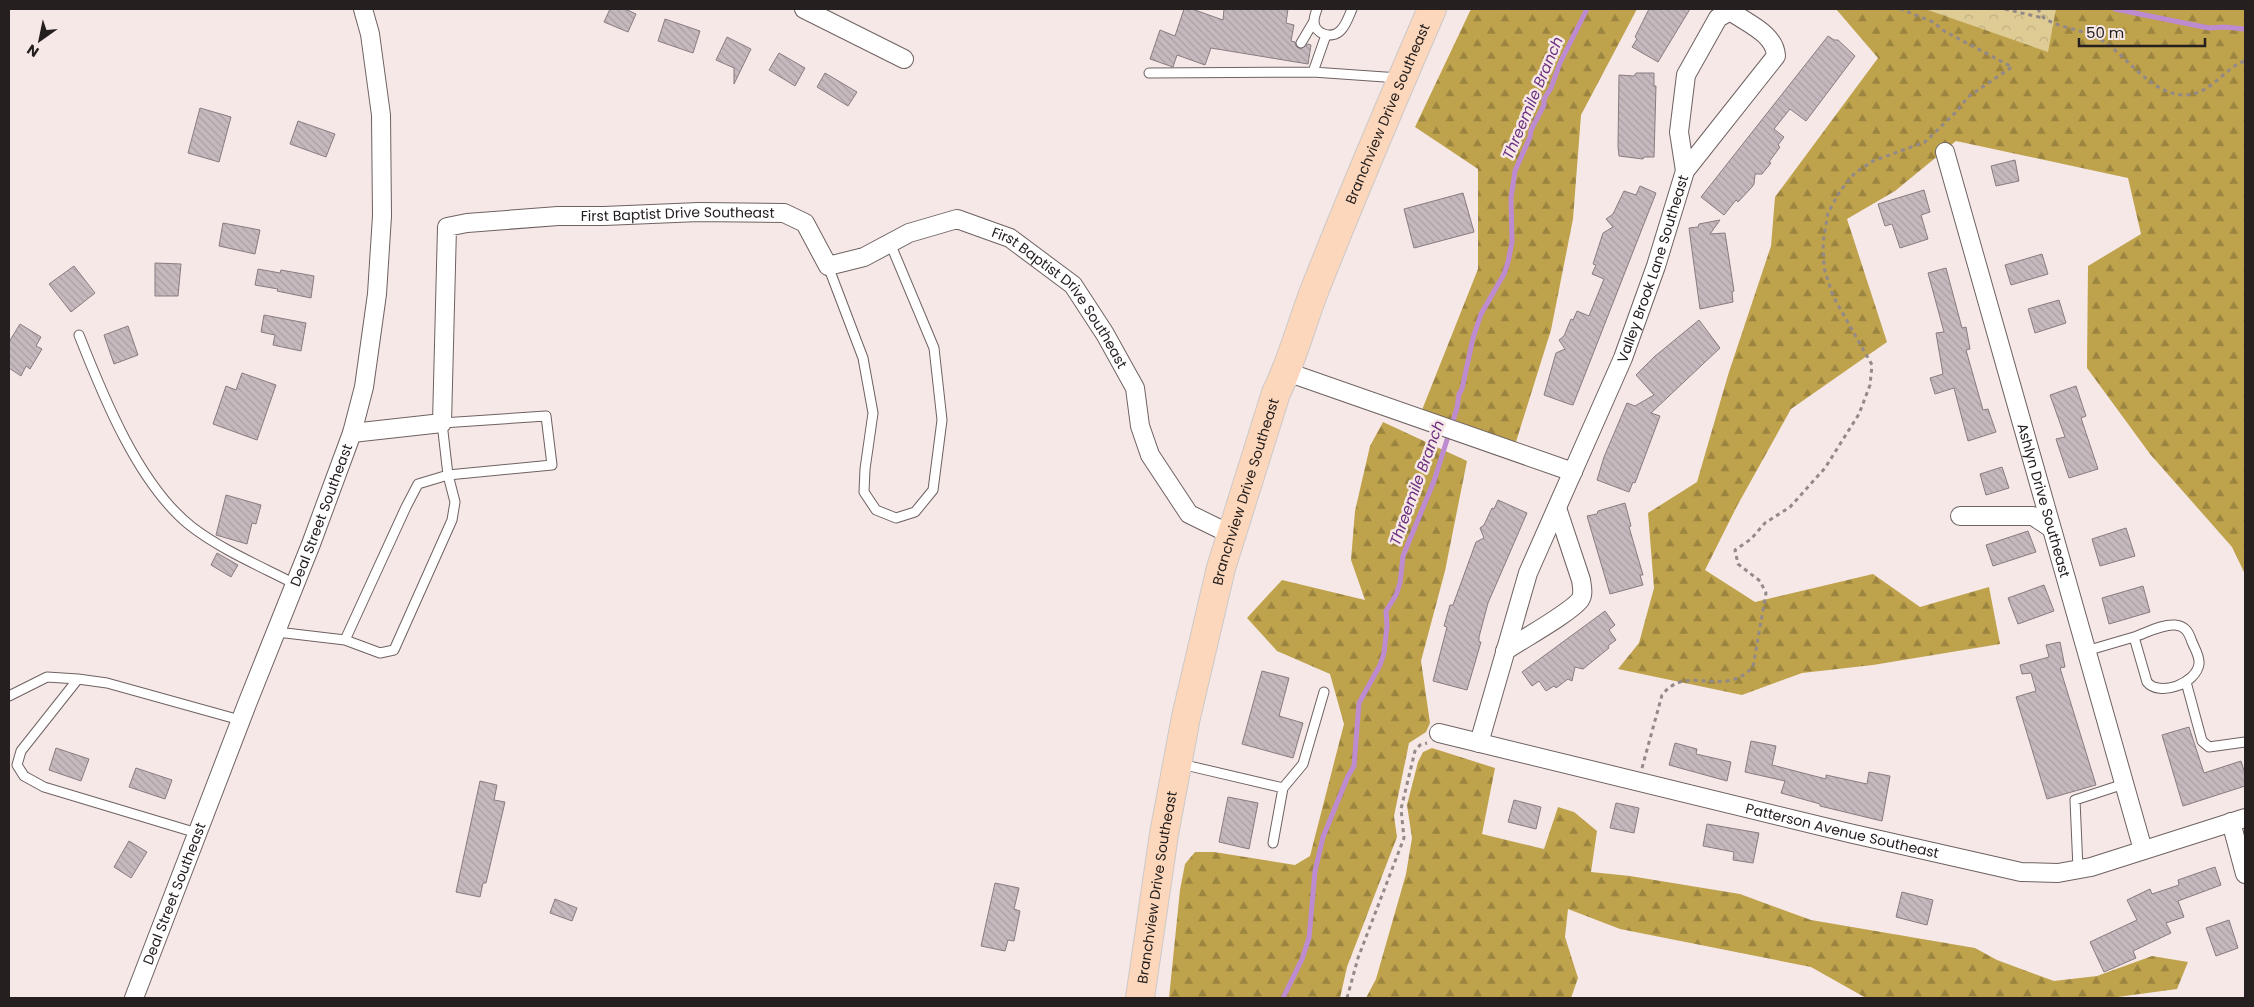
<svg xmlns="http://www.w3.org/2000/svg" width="2254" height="1007" viewBox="0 0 2254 1007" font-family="Poppins,sans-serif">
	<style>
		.forest { fill: url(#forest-firs) }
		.park { fill: url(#park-crowns) }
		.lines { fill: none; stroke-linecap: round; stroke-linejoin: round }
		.stream { stroke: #bd8bd0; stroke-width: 5 }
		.building { fill: url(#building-back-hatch); stroke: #887c81 }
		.service-casing { stroke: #6e6261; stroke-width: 11 }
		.minor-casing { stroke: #6e6261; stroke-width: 20 }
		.primary-casing { stroke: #cbc9c9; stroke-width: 30 }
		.path { stroke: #928988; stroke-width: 3; stroke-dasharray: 4 4; stroke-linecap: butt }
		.service { stroke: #fff; stroke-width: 9 }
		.minor { stroke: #fff; stroke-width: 18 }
		.primary { stroke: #fdd7bb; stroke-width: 28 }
		.labels { text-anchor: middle; stroke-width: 5; stroke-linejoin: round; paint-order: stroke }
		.street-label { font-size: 14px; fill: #25201f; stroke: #f6e8e7 }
		.water-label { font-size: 15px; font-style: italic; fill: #6c2f80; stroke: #f6e8e7 }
	</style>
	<defs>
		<pattern id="forest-firs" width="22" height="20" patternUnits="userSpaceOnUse" patternTransform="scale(1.25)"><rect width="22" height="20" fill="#bfa24c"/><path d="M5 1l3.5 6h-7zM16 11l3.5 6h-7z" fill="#9b843f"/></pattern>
		<pattern id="park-crowns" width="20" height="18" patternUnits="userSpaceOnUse" patternTransform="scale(1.25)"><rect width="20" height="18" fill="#dfcc95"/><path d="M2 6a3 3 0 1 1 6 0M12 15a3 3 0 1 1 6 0" fill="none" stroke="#bfaf80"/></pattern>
		<pattern id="building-back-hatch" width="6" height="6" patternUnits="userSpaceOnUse" patternTransform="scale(1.25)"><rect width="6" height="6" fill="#c5b9be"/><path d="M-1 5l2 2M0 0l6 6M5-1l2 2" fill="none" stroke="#a99fa3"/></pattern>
	</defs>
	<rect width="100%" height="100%" fill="#f6e8e7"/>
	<path class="forest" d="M 1471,9 L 1637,9 L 1581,115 L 1573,219 L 1551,330 L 1515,445 L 1422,410 L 1478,269 L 1478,169 L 1415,127 Z
		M 1836,9 L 2245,9 L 2245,574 L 2232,547 L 2150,454 L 2087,368 L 2088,266 L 2141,234 L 2128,178 L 1956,141 L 1895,191 L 1847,219 L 1887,342 L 1791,409 L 1737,506 L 1705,570 L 1755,602 L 1873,574 L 1920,607 L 1989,587 L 2000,644 L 1873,665 L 1802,673 L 1742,695 L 1618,669 L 1639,643 L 1654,588 L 1648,513 L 1697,482 L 1728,375 L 1771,246 L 1775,197 L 1878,58 Z
		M 1383,422 L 1467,461 L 1445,571 L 1421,661 L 1430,723 L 1426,732 L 1409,743 L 1394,816 L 1397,837 L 1347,967 L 1340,998 L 1169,998 L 1180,890 L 1185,864 L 1195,852 L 1214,852 L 1295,865 L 1310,856 L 1344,724 L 1330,674 L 1277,651 L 1247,618 L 1282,580 L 1365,600 L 1351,560 L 1355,511 L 1370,446 Z
		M 1432,748 L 1495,768 L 1482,834 L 1544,849 L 1558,807 L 1574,812 L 1597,831 L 1591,872 L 1630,876 L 1740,894 L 1811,920 L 1975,948 L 1997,960 L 2054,981 L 2097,976 L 2152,956 L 2188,962 L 2177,989 L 2110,998 L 1866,998 L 1811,967 L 1620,929 L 1568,909 L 1565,937 L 1578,978 L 1571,998 L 1366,998 L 1376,979 L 1406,874 L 1412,838 L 1407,805 L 1418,762 L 1423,752 Z"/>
	<path class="park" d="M 1925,9 L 2056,9 L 2048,52 Z"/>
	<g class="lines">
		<path class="stream" d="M 2115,9 L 2209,28 L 2224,27 L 2245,29
			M 1283,998 L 1302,959 L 1309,938 L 1315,871 L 1323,837 L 1348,776 L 1354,766 L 1359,703 L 1380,665 L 1384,653 L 1387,626 L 1386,611 L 1396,595 L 1400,583 L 1403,556 L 1434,481 L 1457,408 L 1459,394 L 1462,389 L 1473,338 L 1481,314 L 1504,274 L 1508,262 L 1512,242 L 1511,198 L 1515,171 L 1530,137 L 1531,130 L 1544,105 L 1544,99 L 1551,88 L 1560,63 L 1587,9"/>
	</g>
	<path class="building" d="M 610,9 L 625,9 L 636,14 L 628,32 L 604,22 Z
		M 1184,9 L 1192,9 L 1223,20 L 1224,9 L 1288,9 L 1286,23 L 1294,25 L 1291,41 L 1295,42 L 1296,46 L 1300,49 L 1308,44 L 1311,45 L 1308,64 L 1211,48 L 1205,65 L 1177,55 L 1173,67 L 1150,59 L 1160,30 L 1175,36 Z
		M 1649,9 L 1690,9 L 1658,62 L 1632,47 L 1637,39 L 1635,37 Z
		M 665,19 L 700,31 L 693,53 L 658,41 Z
		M 1828,36 L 1834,40 L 1838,40 L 1855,56 L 1806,121 L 1790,109 L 1774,129 L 1784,137 L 1778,145 L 1780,147 L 1769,162 L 1771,163 L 1762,174 L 1755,174 L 1754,184 L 1752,187 L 1738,202 L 1736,200 L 1724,215 L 1701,197 Z
		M 727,37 L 751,49 L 734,84 L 734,68 L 716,60 Z
		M 779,53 L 805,68 L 795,86 L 769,70 Z
		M 825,73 L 857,92 L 848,106 L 817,87 Z
		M 1636,73 L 1654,73 L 1654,86 L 1656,86 L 1654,157 L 1644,157 L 1643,159 L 1619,156 L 1618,146 L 1619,75 L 1634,76 Z
		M 200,108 L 231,117 L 219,162 L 188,153 Z
		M 298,121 L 335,134 L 326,157 L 290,144 Z
		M 2015,160 L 2019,181 L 1996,186 L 1991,166 Z
		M 1640,186 L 1656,193 L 1573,405 L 1569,404 L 1544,395 L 1556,353 L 1565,349 L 1559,340 L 1564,336 L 1571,319 L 1573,320 L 1577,311 L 1589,316 L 1604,279 L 1592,274 L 1596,265 L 1593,264 L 1603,233 L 1613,227 L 1606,219 L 1613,214 L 1624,191 L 1636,195 Z
		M 1924,190 L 1930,212 L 1921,215 L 1928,239 L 1900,248 L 1892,224 L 1885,226 L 1878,204 Z
		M 1463,193 L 1474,232 L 1414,248 L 1404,209 Z
		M 1720,220 L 1710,234 L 1725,233 L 1734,291 L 1732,292 L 1733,302 L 1700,309 L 1689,228 L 1698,227 L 1699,224 Z
		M 223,223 L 260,230 L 255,254 L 219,246 Z
		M 2042,254 L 2048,274 L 2011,285 L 2005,265 Z
		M 155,263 L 181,264 L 178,296 L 155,296 Z
		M 74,266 L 95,293 L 71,312 L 49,284 Z
		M 1946,268 L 1962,328 L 1966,327 L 1970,349 L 1966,350 L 1983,410 L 1988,409 L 1996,432 L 1968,441 L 1954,388 L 1935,394 L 1930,378 L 1943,374 L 1936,333 L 1944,332 L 1928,273 Z
		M 258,269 L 280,273 L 281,270 L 314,276 L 311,298 L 277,291 L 278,289 L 255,285 Z
		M 2059,300 L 2066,323 L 2035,333 L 2028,309 Z
		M 264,315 L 306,323 L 301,351 L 273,345 L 275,335 L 261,332 Z
		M 1699,320 L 1720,348 L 1651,413 L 1660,416 L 1635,483 L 1633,482 L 1629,492 L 1597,480 L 1604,457 L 1627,403 L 1635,406 L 1654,395 L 1636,375 L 1654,357 Z
		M 20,324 L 41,337 L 36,346 L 42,349 L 30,369 L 26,366 L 21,376 L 9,368 L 9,342 Z
		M 128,326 L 138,355 L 114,364 L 104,335 Z
		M 242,373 L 276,385 L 257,440 L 213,424 L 226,386 L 236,390 Z
		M 2076,386 L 2086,416 L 2081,418 L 2098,469 L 2069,478 L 2056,439 L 2065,437 L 2050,395 Z
		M 2002,467 L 2009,488 L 1986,495 L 1980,474 Z
		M 226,495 L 261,505 L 256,524 L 252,523 L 247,544 L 216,535 Z
		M 1498,500 L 1527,513 L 1488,603 L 1479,637 L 1479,642 L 1481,642 L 1467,690 L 1433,681 L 1447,627 L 1444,626 L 1450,605 L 1453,605 L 1476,542 L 1484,538 L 1480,528 L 1484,525 L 1492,508 L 1494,509 Z
		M 1625,503 L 1631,526 L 1629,527 L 1643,575 L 1640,575 L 1643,585 L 1610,594 L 1587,516 L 1597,514 L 1598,511 Z
		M 2126,528 L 2135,556 L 2100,566 L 2092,539 Z
		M 2028,531 L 2036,552 L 1993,566 L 1986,545 Z
		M 217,553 L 238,565 L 231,577 L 211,565 Z
		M 2044,585 L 2054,611 L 2018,624 L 2008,598 Z
		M 2143,586 L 2150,612 L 2109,624 L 2102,598 Z
		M 1605,611 L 1615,625 L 1609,630 L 1616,640 L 1608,646 L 1609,648 L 1583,669 L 1575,667 L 1572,681 L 1568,679 L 1556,688 L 1554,686 L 1546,691 L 1539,681 L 1532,686 L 1522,672 Z
		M 2060,642 L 2065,667 L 2060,668 L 2096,785 L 2047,799 L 2016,697 L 2036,691 L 2031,673 L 2022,674 L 2020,665 L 2049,657 L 2046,645 Z
		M 1262,671 L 1289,678 L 1279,716 L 1303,723 L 1293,758 L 1242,744 Z
		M 2189,727 L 2204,773 L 2241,761 L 2245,774 L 2245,786 L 2183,806 L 2162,735 Z
		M 1751,741 L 1776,746 L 1772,765 L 1826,779 L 1826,775 L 1867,784 L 1869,772 L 1890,776 L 1882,821 L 1820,806 L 1820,804 L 1781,793 L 1785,781 L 1745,772 Z
		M 1675,743 L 1697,749 L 1696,754 L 1731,762 L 1727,781 L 1669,765 Z
		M 56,748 L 89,759 L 81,781 L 49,770 Z
		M 136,768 L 172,780 L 165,799 L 129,787 Z
		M 480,781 L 497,785 L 494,800 L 505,802 L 486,883 L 483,883 L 480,897 L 456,892 Z
		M 1228,797 L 1258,803 L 1249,849 L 1219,842 Z
		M 1514,800 L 1541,807 L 1536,829 L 1508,822 Z
		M 1616,803 L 1639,808 L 1634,833 L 1610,828 Z
		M 1707,824 L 1759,833 L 1753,863 L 1733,860 L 1734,852 L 1703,846 Z
		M 129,841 L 147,852 L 131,878 L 114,867 Z
		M 2215,867 L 2221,885 L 2178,901 L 2184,917 L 2166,923 L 2171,933 L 2133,951 L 2136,958 L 2104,972 L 2090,942 L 2137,920 L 2127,900 L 2150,889 L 2152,894 L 2179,885 L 2178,880 Z
		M 995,883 L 1019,888 L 1014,909 L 1020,911 L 1014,941 L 1008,940 L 1005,951 L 981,946 Z
		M 1902,892 L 1933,900 L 1927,925 L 1896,917 Z
		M 555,899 L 577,908 L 572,921 L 550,913 Z
		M 2229,920 L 2238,948 L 2216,956 L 2206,928 Z"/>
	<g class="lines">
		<defs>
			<path id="service" d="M 1317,9 C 1316,12 1314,17 1314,21 C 1314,34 1332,40 1341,30 C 1346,25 1349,16 1352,9
				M 1301,43 L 1314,21
				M 1313,72 L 1326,35
				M 1149,73 L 1313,72 L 1399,78
				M 828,266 L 863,358 L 873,413 L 865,469 L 864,492 L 876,510 L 896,518 L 915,512 L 933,490 L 942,420 L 934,348 L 890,243
				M 79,335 C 103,396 139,486 192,527 C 222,550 260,566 295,584
				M 277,632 L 345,640 L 406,507 L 418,484 L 448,475 L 442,423 L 546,416 L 552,465 L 448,475 L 455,502 L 452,520 L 394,650 L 380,653 L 345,640
				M 2086,651 L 2134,637 L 2147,682 C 2159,697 2196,684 2199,664 C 2200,657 2195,649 2192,642 C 2189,633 2186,626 2175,625 C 2162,624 2146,633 2134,637
				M 78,679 L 21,751 L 17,765 L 24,776 L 44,787 L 197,833
				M 2186,682 L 2202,741 L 2209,747 L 2245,742
				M 9,696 L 47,677 L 78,679 L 107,683 L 240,720
				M 1181,764 L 1283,788
				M 1273,843 L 1283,788 L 1303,764 L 1324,692
				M 2078,869 L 2075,800 L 2124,784"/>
			<g id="minor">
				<path d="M 804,9 L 904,59"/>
				<path id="s1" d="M 1945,152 L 2143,850"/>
				<path d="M 1287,372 L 1573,472"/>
				<path id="s2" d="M 352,433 L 442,423 L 447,227 L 467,223 L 558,216 L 604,216 L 699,212 L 784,213 L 805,223 L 828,266 L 864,257 L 909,233 L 957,219 L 1010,238 L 1073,285 L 1105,334 L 1135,388 L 1140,426 L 1150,455 L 1189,514 L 1232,535"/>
				<path d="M 1960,516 L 2033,516 L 2051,528"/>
				<path d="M 1505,651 C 1521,640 1570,613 1580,600 C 1584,594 1582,587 1581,580 L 1557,508"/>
				<path id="s3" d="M 1439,733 L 1849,833 L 2021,872 L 2058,873 L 2091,867 L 2245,818"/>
				<path id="s4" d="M 1479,743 L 1528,573 L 1623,358 L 1656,266 L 1685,171 L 1679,132 L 1686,75 L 1718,18 L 1730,11 C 1747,23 1775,34 1776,56 L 1685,171"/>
				<path d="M 2231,822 L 2245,874"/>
				<path id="s5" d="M 134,998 L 247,704 L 311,544 L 352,433 L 364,387 L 377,294 L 382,216 L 381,115 L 370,34 L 363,9"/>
			</g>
			<g id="primary">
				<path id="s6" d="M 1140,998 L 1164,834 L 1186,717 L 1221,568 L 1276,393 C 1294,357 1303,317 1319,279 C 1355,188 1393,99 1432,9"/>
			</g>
		</defs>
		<use href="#service" class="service-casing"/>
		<use href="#minor" class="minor-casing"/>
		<use href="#primary" class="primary-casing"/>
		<path class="path" d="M 2005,9 L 2043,18
			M 2038,9 C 2039,11 2042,16 2044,18 C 2056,27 2084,30 2098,38 C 2127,54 2148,93 2183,95 C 2211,96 2224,67 2245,61
			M 1642,768 L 1662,695 C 1688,662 1721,700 1753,667 L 1766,593 L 1760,581 L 1738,564 L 1735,550 L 1751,539 L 1765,523 L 1790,507 L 1825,468 L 1859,414 L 1870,385 L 1872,365 L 1833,296 L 1824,268 L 1823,242 L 1828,213 L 1840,191 L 1855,173 L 1873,161 L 1925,142 L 1957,111 L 1968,97 L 2012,67 L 1944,31 L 1933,22 L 1901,9
			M 1347,998 L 1358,958 L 1404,838 L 1401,809 L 1415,751 L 1420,745 L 1427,743"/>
		<use href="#service" class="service"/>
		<use href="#minor" class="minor"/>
		<use href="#primary" class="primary"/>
	</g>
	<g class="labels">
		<g class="street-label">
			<text dy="5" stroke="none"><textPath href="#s6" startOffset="922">Branchview Drive Southeast</textPath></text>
			<text dy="5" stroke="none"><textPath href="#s2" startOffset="518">First Baptist Drive Southeast</textPath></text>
			<text dy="5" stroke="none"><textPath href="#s4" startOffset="506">Valley Brook Lane Southeast</textPath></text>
			<text dy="5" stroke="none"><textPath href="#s2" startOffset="969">First Baptist Drive Southeast</textPath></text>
			<text dy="5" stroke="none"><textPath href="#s6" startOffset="518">Branchview Drive Southeast</textPath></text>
			<text dy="5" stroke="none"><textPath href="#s1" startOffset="362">Ashlyn Drive Southeast</textPath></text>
			<text dy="5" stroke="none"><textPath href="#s5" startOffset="518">Deal Street Southeast</textPath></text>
			<text dy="5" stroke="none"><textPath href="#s3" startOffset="415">Patterson Avenue Southeast</textPath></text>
			<text dy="5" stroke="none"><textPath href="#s6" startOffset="112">Branchview Drive Southeast</textPath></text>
			<text dy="5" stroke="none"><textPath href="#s5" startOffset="112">Deal Street Southeast</textPath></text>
		</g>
		<g class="water-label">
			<text transform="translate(1533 98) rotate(-67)" y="5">Threemile Branch</text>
			<text transform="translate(1417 483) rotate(-70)" y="5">Threemile Branch</text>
		</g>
	</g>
	<rect width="2254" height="1007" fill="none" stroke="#25201f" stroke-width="20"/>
	<g transform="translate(40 40) rotate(213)" stroke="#f6e8e7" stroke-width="4" paint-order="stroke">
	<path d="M0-4L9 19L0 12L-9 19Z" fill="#25201f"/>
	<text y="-8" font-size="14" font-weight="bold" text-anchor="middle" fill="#25201f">N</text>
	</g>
	<path d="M2079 38v8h126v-8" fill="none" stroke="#25201f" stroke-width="2.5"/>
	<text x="2086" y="38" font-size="15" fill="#25201f" stroke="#f6e8e7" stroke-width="4" paint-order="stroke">50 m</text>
</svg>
